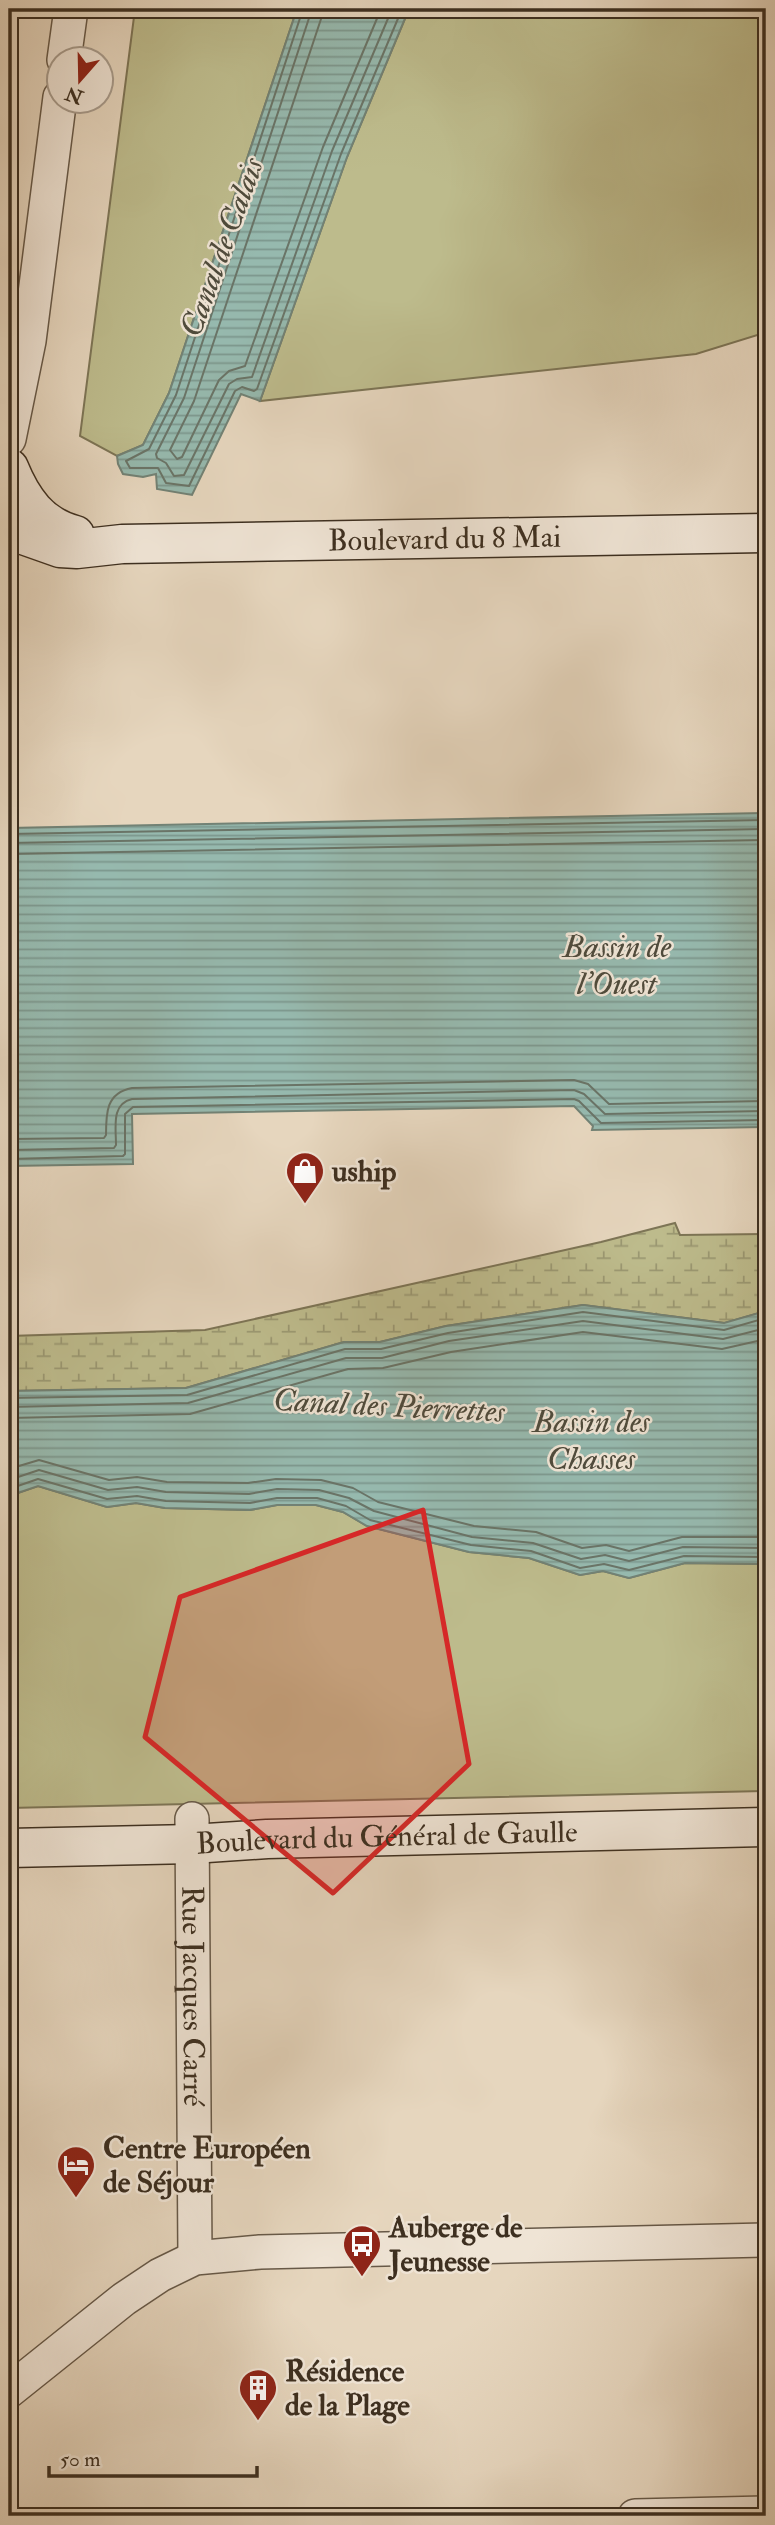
<svg xmlns="http://www.w3.org/2000/svg" width="775" height="2525" viewBox="0 0 775 2525" font-family="'IM FELL Double Pica',serif">
	<style>
		.green { fill: #bdbb8c; stroke: #7d7556; stroke-width: 2 }
		.wetland { fill: url(#wetland-marsh); stroke: #7d7556; stroke-width: 2 }
		.water { fill: url(#water-rules); stroke: #728275; stroke-width: 2 }
		.lines { fill: none; stroke-linecap: round; stroke-linejoin: round }
		.shore { stroke: #6a7467; stroke-width: 2 }
		.street-casing { stroke: #675948; stroke-width: 36 }
		.secondary-casing { stroke: #3d2f20; stroke-width: 41 }
		.street { stroke: #efe4d5; stroke-width: 33 }
		.secondary { stroke: #efe4d5; stroke-width: 38 }
		.marked { fill: #d62828; fill-opacity: 0.2; stroke: #d62828; stroke-width: 5; stroke-linejoin: round }
		.labels { text-anchor: middle; stroke-width: 5; stroke-linejoin: round; paint-order: stroke }
		.street-label { font-size: 30px; fill: #3d2f20; stroke: #efe4d5 }
		.poi-label { font-size: 30px; font-weight: bold; fill: #3d2f20; stroke: #efe4d5; text-anchor: start }
		.water-label { font-size: 32px; font-style: italic; fill: #4f4b3c; stroke: #efe4d5 }
	</style>
	<defs>
		<pattern id="wetland-marsh" width="20" height="14" patternUnits="userSpaceOnUse" patternTransform="scale(1.75)"><rect width="20" height="14" fill="#bdbb8c"/><path d="M1 5h8M5 5V1M11 12h8M15 12V8" fill="none" stroke="#9b9872"/></pattern>
		<pattern id="water-rules" width="6" height="5" patternUnits="userSpaceOnUse" patternTransform="scale(1.75)"><rect width="6" height="5" fill="#96b9ae"/><path d="M0 2.5h6" fill="none" stroke="#7c978d"/></pattern>
	</defs>
	<rect width="100%" height="100%" fill="#e6d6be"/>
	<filter id="stains"><feTurbulence type="fractalNoise" baseFrequency=".00286" numOctaves="4"/><feColorMatrix values="0 0 0 0 .2 0 0 0 0 .09 0 0 0 0 .02 0 0 0 .5 -.17"/></filter>
	<radialGradient id="worn" r=".72"><stop offset=".6" stop-color="#630" stop-opacity="0"/><stop offset="1" stop-color="#630" stop-opacity=".3"/></radialGradient>
	<path class="green" d="M 135,9 L 297,9 L 169,393 L 143,445 L 117,456 L 80,436 Z
		M 409,9 L 766,9 L 766,330 L 764,333 L 696,354 L 260,401 L 347,157 Z
		M 38,1486 L 107,1507 L 136,1503 L 165,1508 L 250,1510 L 277,1505 L 316,1505 L 343,1512 L 367,1526 L 469,1552 L 529,1558 L 580,1575 L 603,1571 L 629,1578 L 685,1563 L 766,1564 L 766,1791 L 9,1808 L 9,1496 Z"/>
	<path class="wetland" d="M 675,1223 L 680,1235 L 766,1234 L 766,1311 L 725,1323 L 583,1305 L 446,1326 L 380,1342 L 344,1342 L 186,1388 L 9,1391 L 9,1336 L 205,1330 L 601,1242 Z"/>
	<path class="water" d="M 297,9 L 409,9 L 347,157 L 260,401 L 241,394 L 192,495 L 157,489 L 156,474 L 143,477 L 123,474 L 118,464 L 117,456 L 143,445 L 169,393 Z
		M 766,813 L 766,1127 L 592,1130 L 593,1126 L 574,1106 L 132,1114 L 133,1164 L 9,1166 L 9,828 Z
		M 583,1305 L 724,1323 L 766,1311 L 766,1564 L 685,1563 L 629,1578 L 603,1571 L 580,1575 L 529,1558 L 469,1552 L 367,1526 L 343,1512 L 316,1505 L 277,1505 L 250,1510 L 165,1508 L 136,1503 L 107,1507 L 38,1486 L 9,1496 L 9,1391 L 186,1388 L 344,1342 L 380,1342 L 446,1326 Z"/>
	<g class="lines">
		<path class="shore" d="M 303,9 L 176,395 L 149,449 L 126,461 L 130,468 L 158,468 L 166,483 L 189,486 L 235,391 L 242,387 L 254,391 L 257,389 L 341,154 L 402,9
			M 312,9 L 184,398 L 156,454 L 157,458 L 166,463 L 174,476 L 184,475 L 229,384 L 237,379 L 252,377 L 332,151 L 392,9
			M 322,9 L 321,19 L 194,401 L 170,450 L 177,459 L 182,457 L 219,380 L 229,371 L 245,366 L 323,147 L 381,9
			M 9,834 L 766,820
			M 9,843 L 766,829
			M 9,854 L 766,840
			M 9,1139 L 104,1138 L 106,1135 C 106,1113 106,1093 132,1088 L 574,1080 L 588,1084 L 609,1104 L 766,1101
			M 9,1150 L 114,1148 L 116,1145 C 116,1127 111,1104 132,1099 L 574,1090 L 584,1094 L 605,1114 L 766,1111
			M 9,1159 L 123,1156 L 125,1154 L 125,1114 L 133,1107 L 574,1099 L 579,1101 L 601,1123 L 766,1120
			M 9,1398 L 187,1395 L 345,1349 L 381,1349 L 448,1333 L 583,1312 L 724,1330 L 766,1318
			M 9,1407 L 188,1403 L 346,1358 L 382,1358 L 449,1341 L 583,1321 L 723,1339 L 766,1328
			M 9,1418 L 190,1414 L 348,1369 L 383,1368 L 451,1352 L 583,1332 L 722,1349 L 766,1339
			M 9,1469 L 39,1460 L 109,1480 L 137,1477 L 167,1482 L 248,1483 L 276,1479 L 321,1480 L 353,1488 L 378,1502 L 474,1526 L 536,1532 L 582,1548 L 606,1545 L 629,1551 L 682,1537 L 766,1537
			M 9,1480 L 39,1470 L 108,1490 L 137,1487 L 166,1492 L 249,1494 L 277,1489 L 319,1490 L 349,1498 L 374,1511 L 472,1537 L 533,1543 L 581,1559 L 605,1555 L 629,1561 L 683,1547 L 766,1548
			M 9,1489 L 38,1479 L 107,1499 L 137,1496 L 166,1501 L 250,1503 L 277,1498 L 317,1498 L 346,1506 L 370,1520 L 471,1545 L 531,1551 L 580,1568 L 604,1564 L 629,1570 L 684,1556 L 766,1557"/>
		<defs>
			<g id="street">
				<path d="M 64,60 L 71,9"/>
				<path d="M 9,439 L 29,341 L 60,97"/>
				<path id="s1" d="M 192,1819 L 195,2258"/>
				<path d="M 9,2391 L 124,2299 L 160,2275 L 195,2258 L 260,2252 L 766,2240"/>
				<path d="M 635,2516 L 766,2513"/>
			</g>
			<g id="secondary">
				<path d="M 9,468 C 22,500 40,526 75,535"/>
				<path id="s2" d="M 9,530 L 60,548 L 77,549 L 122,544 L 766,533"/>
				<path id="s3" d="M 9,1848 L 192,1844 L 267,1839 L 766,1827"/>
			</g>
		</defs>
		<use href="#street" class="street-casing"/>
		<use href="#secondary" class="secondary-casing"/>
		<use href="#street" class="street"/>
		<use href="#secondary" class="secondary"/>
	</g>
	<path class="marked" d="M 423,1510 L 469,1764 L 333,1893 L 145,1737 L 180,1597 Z"/>
	<defs>
		<symbol id="shop-pin" viewBox="-11 -11 22 30"><path d="M0 17L-7.5 6A9.5 9.5 0 1 1 7.5 6Z" fill="#8f2418" stroke="#efe4d5"/><path d="M-5-2.5h2.3a2.7 3.5 0 0 1 5.4 0H5L5.5 6h-11ZM-1.5-2.5h3a1.5 2.3 0 0 0-3 0Z" fill="#fff"/></symbol>
		<symbol id="hotel-pin" viewBox="-11 -11 22 30"><path d="M0 17L-7.5 6A9.5 9.5 0 1 1 7.5 6Z" fill="#8f2418" stroke="#efe4d5"/><path d="M-6-4.5h1.5V1H6V5H4.5V3h-9V5H-6ZM-4 0a1.8 1.8 0 1 1 3.6 0ZM.5 0V-2.5h3Q6-2.5 6 0Z" fill="#fff"/></symbol>
		<symbol id="bus-pin" viewBox="-11 -11 22 30"><path d="M0 17L-7.5 6A9.5 9.5 0 1 1 7.5 6Z" fill="#8f2418" stroke="#efe4d5"/><path d="M-5-6H5V4H4V6H2V4H-2V6H-4V4H-5ZM-3.5-4V0h7V-4ZM-3.5 1.2v1.5H-2V1.2ZM2 1.2v1.5H3.5V1.2Z" fill="#fff"/></symbol>
		<symbol id="building-pin" viewBox="-11 -11 22 30"><path d="M0 17L-7.5 6A9.5 9.5 0 1 1 7.5 6Z" fill="#8f2418" stroke="#efe4d5"/><path d="M-4-6H4V6H1V3H-1V6H-4ZM-2.5-4.3h1.7v1.8h-1.7ZM.8-4.3h1.7v1.8H.8ZM-2.5-1h1.7V.8h-1.7ZM.8-1h1.7V.8H.8Z" fill="#fff"/></symbol>
	</defs>
	<g fill-rule="evenodd">
		<use href="#shop-pin" x="283" y="1149" width="44" height="60"/>
		<use href="#hotel-pin" x="54" y="2143" width="44" height="60"/>
		<use href="#bus-pin" x="340" y="2222" width="44" height="60"/>
		<use href="#building-pin" x="236" y="2366" width="44" height="60"/>
	</g>
	<g class="labels">
		<g class="street-label">
			<text dy="10" stroke="none"><textPath href="#s2" startOffset="439">Boulevard du 8 Mai</textPath></text>
			<text dy="10" stroke="none"><textPath href="#s3" startOffset="378">Boulevard du Général de Gaulle</textPath></text>
			<text dy="10" stroke="none"><textPath href="#s1" startOffset="177">Rue Jacques Carré</textPath></text>
		</g>
		<g class="poi-label">
			<text x="332" y="1181">uship</text>
			<text x="103" y="2158">Centre Européen<tspan x="103" dy="34">de Séjour</tspan></text>
			<text x="389" y="2237">Auberge de<tspan x="389" dy="34">Jeunesse</tspan></text>
			<text x="285" y="2381">Résidence<tspan x="285" dy="34">de la Plage</tspan></text>
		</g>
		<g class="water-label">
			<text transform="translate(221 247) rotate(-70)" y="11">Canal de Calais</text>
			<text x="617" y="957">Bassin de<tspan x="617" dy="37">l'Ouest</tspan></text>
			<text transform="translate(389 1405) rotate(3)" y="11">Canal des Pierrettes</text>
			<text x="591" y="1432">Bassin des<tspan x="591" dy="37">Chasses</tspan></text>
		</g>
	</g>
	<rect width="775" height="2525" fill="none" stroke="#e6d6be" stroke-width="35"/>
	<rect x="10" y="10" width="754" height="2504" fill="none" stroke="#3d2f20" stroke-width="3.5"/>
	<rect x="18" y="18" width="740" height="2490" fill="none" stroke="#3d2f20" stroke-width="2"/>
	<g transform="translate(80 80) rotate(200)"><circle r="33" fill="#efe4d5" stroke="#a89c8d" stroke-width="2"/>
	<path d="M0-5L12 26L0 18L-12 26Z" fill="#8f2418"/>
	<text y="-10" font-size="19" font-weight="bold" text-anchor="middle" fill="#3d2f20">N</text>
	</g>
	<path d="M49 2466v10h208v-10" fill="none" stroke="#3d2f20" stroke-width="3.5"/>
	<text x="60" y="2466" font-size="21" fill="#3d2f20" stroke="#efe4d5" stroke-width="5" paint-order="stroke">50 m</text>
	<rect width="100%" height="100%" filter="url(#stains)"/>
	<rect width="100%" height="100%" fill="url(#worn)"/>
</svg>
